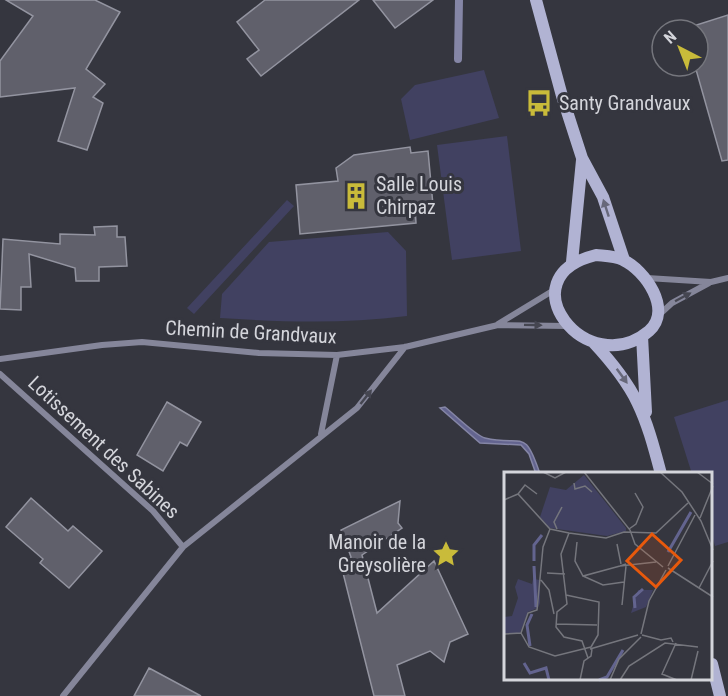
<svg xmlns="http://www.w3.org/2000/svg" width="728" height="696" viewBox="0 0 728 696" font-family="'Roboto Condensed',sans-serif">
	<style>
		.green { fill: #414161 }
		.water { fill: #63648f; stroke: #8586a6; stroke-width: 1.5 }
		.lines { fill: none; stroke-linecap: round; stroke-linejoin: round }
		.stream { stroke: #8586a6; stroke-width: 8 }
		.building { fill: #60606b; stroke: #9394a0; stroke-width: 1.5 }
		.minor { stroke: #85869a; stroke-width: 6 }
		.secondary { stroke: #b1b3d3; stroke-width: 12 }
		.oneway { fill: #67687a }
		.oneway2 { fill: #454651 }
		.labels { text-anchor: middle; stroke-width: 6; stroke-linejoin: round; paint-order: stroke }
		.poi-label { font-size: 20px; fill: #d4d5db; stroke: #35363f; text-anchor: start }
		.street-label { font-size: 20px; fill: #d4d5db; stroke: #35363f }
		.inset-river { fill: none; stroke: #63648f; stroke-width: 3 }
		.inset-road { fill: none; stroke: #75767d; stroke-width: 1.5 }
		.view { fill: #e8590c; fill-opacity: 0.15; stroke: #e8590c; stroke-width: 3 }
		.inset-edge { fill: none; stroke: #d4d5db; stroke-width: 3 }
	</style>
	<rect width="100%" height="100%" fill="#35363f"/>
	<path class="green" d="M 484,70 L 499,118 L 410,140 L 401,99 L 415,85 Z
		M 507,136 L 521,251 L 452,260 L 437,145 Z
		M 287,200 L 294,206 L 194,314 L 187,308 Z
		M 388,232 L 406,251 L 407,316 C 344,324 284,322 220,318 L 222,294 L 269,242 Z
		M 728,400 L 728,542 L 715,546 L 712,535 L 712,474 L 692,474 L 674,417 Z"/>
	<path class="water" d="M 445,407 C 454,414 476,436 485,438 C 523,447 524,426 540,474 L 536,474 L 529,454 L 521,445 L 480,443 L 440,408 Z"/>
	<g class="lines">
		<path class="stream" d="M 458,59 L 459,0"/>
	</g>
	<path class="building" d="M 6,0 L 95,0 L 120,12 L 86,69 L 105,84 L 93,97 L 103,103 L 87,150 L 58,141 L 75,88 L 0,97 L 0,61 L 33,16 Z
		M 265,0 L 359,0 L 261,76 L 247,59 L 259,50 L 237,22 Z
		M 373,0 L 433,0 L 395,28 Z
		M 728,15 L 728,160 L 722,161 L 695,66 L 698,66 L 698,30 L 684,29 Z
		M 410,147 L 411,153 L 428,151 L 433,205 L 415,207 L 416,223 L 300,234 L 296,185 L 338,181 L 336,168 L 354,155 Z
		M 117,226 L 117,237 L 125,237 L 127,266 L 99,267 L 99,281 L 76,281 L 75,268 L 29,254 L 31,287 L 21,287 L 21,310 L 0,309 L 3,239 L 60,244 L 60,234 L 95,235 L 94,227 Z
		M 167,402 L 201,422 L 187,446 L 180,442 L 163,471 L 137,455 Z
		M 31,498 L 68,531 L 73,526 L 102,551 L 69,588 L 40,563 L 43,559 L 6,527 Z
		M 400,501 L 398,523 L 402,528 L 362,555 L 377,613 L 434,561 L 468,634 L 450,642 L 444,662 L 430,651 L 397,665 L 405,696 L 374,696 L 340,561 L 351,557 L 341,530 Z
		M 149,668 L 201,696 L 134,696 Z"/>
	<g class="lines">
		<path class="minor" d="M 647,278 L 711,282 L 728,278
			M 660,314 L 672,303 L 709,283
			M 498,324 L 554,290
			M 0,359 L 102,345 L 142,342 L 259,353 L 337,355 L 405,347 L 498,325 L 568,326
			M 0,374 L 153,511 L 183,547
			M 321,434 L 337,355
			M 63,696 L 183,547 L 357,408 L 405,347"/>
		<path class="secondary" d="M 536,0 L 562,96 L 582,158 L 603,197 L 624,260
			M 596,255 C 605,256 615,256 623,260 C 645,270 673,310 649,331 C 587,383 504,277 596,255 Z
			M 572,262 L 582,160
			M 642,336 L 646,412
			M 593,342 C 637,389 645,413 661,474
			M 712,664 L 720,696"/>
	</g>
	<defs><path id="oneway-solid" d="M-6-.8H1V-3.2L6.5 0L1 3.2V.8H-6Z" transform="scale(1.5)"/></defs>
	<g class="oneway">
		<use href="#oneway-solid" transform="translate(606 208) rotate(-108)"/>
		<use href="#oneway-solid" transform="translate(622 376) rotate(54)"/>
	</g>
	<g class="oneway2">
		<use href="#oneway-solid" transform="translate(683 297) rotate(-28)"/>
		<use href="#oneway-solid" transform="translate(533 325) rotate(1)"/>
		<use href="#oneway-solid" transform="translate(366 397) rotate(-52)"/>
	</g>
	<defs>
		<symbol id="bus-bare" viewBox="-9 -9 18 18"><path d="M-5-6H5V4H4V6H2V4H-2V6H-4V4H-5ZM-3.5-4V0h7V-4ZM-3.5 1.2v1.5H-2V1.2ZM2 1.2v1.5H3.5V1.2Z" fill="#c9bb3a" stroke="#35363f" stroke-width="2.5" paint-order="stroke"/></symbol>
		<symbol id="building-bare" viewBox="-9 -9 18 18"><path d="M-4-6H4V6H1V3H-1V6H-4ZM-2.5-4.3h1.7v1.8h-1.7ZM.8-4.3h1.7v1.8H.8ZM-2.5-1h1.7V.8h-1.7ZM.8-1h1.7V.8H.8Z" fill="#c9bb3a" stroke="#35363f" stroke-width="2.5" paint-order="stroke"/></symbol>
		<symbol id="sight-bare" viewBox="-9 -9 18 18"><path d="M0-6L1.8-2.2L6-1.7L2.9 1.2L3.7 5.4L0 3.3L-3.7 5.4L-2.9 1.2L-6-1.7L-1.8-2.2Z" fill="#c9bb3a" stroke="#35363f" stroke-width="2.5" paint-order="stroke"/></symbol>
	</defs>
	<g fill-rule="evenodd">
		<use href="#bus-bare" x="520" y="84" width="38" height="38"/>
		<use href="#building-bare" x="337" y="177" width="38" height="38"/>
		<use href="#sight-bare" x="427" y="535" width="38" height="38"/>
	</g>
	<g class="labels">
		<g class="poi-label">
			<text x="559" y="110">Santy Grandvaux</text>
			<text x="376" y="191">Salle Louis<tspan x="376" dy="23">Chirpaz</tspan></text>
			<text x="426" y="549" text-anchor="end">Manoir de la<tspan x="426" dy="23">Greysolière</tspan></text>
		</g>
		<g class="street-label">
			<text transform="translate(251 332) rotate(3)" y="7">Chemin de Grandvaux</text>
			<text transform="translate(104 447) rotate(43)" y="7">Lotissement des Sabines</text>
		</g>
	</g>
	<g transform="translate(504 472)">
		<rect width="208" height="208" fill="#35363f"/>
		<path d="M 80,3 L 122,56 L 122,59 L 103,64 L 46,56 L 36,45 L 46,15 L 62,18 ZM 14,107 L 28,112 L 29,107 L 36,108 L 36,131 L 34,136 L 24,140 L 16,161 L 0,161 L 0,145 L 8,144 L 14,126 L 11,115 ZM 134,118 L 149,118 L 142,135 L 127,141 Z" fill="#414161"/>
		<path class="inset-river" d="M 164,80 L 187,40M 30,89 L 30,73 L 38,63M 30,94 L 32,135M 131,136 L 130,125 L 139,117M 26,174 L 23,153 L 28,142M 20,191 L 26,201 L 42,196 L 45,208M 95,208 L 103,205 L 119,178"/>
		<path class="inset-road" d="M 39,0 L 51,6 L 62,0M 80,0 L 126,58 L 131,72 L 159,95M 156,0 L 178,20 L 197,49 L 209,78M 193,0 L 209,12M 70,11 L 71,17 L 81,14 L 88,20M 14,22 L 21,13 L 33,22M 0,28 L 14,22 L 46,57 L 65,61M 196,46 L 209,14M 53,57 L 50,50 L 58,35M 125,57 L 132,52 L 139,35 L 131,21M 65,61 L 57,82 L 63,132 L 53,140 L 52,155 L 60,165 L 78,169 L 84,186M 65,61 L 102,66 L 120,60 L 152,61 L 184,31M 73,70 L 71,89 L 79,104 L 116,94M 113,72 L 117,92M 122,92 L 116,94 L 152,90M 164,94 L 191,43M 164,96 L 209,125M 43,101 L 61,102M 79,104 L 99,113 L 120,110M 37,108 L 45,118 L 50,142M 195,116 L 209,89M 62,123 L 95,130 L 94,163 L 87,175M 118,133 L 122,94M 52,152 L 93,153M 17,161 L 25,175 L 51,184 L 87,175M 0,162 L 17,161 L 24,141 L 33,138 L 39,75 L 46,57M 137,162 L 145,129 L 162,98M 138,163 L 157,168 L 167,166 L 169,170M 172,171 L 158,202 L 173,208M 86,177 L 134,163M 76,208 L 80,189 L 87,184 L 88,177M 106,208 L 115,187 L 137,165M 116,208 L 125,194 L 161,171 L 194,175M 187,208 L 194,179"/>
		<path class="view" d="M 148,62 L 177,88 L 152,115 L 123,89 Z"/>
		<rect width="208" height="208" class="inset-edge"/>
	</g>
	<g transform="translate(680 48) rotate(318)"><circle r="28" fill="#35363f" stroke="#75767d" stroke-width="1.5"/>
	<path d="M0-4.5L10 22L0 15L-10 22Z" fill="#c9bb3a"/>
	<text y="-9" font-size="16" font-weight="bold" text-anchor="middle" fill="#d4d5db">N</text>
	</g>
</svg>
